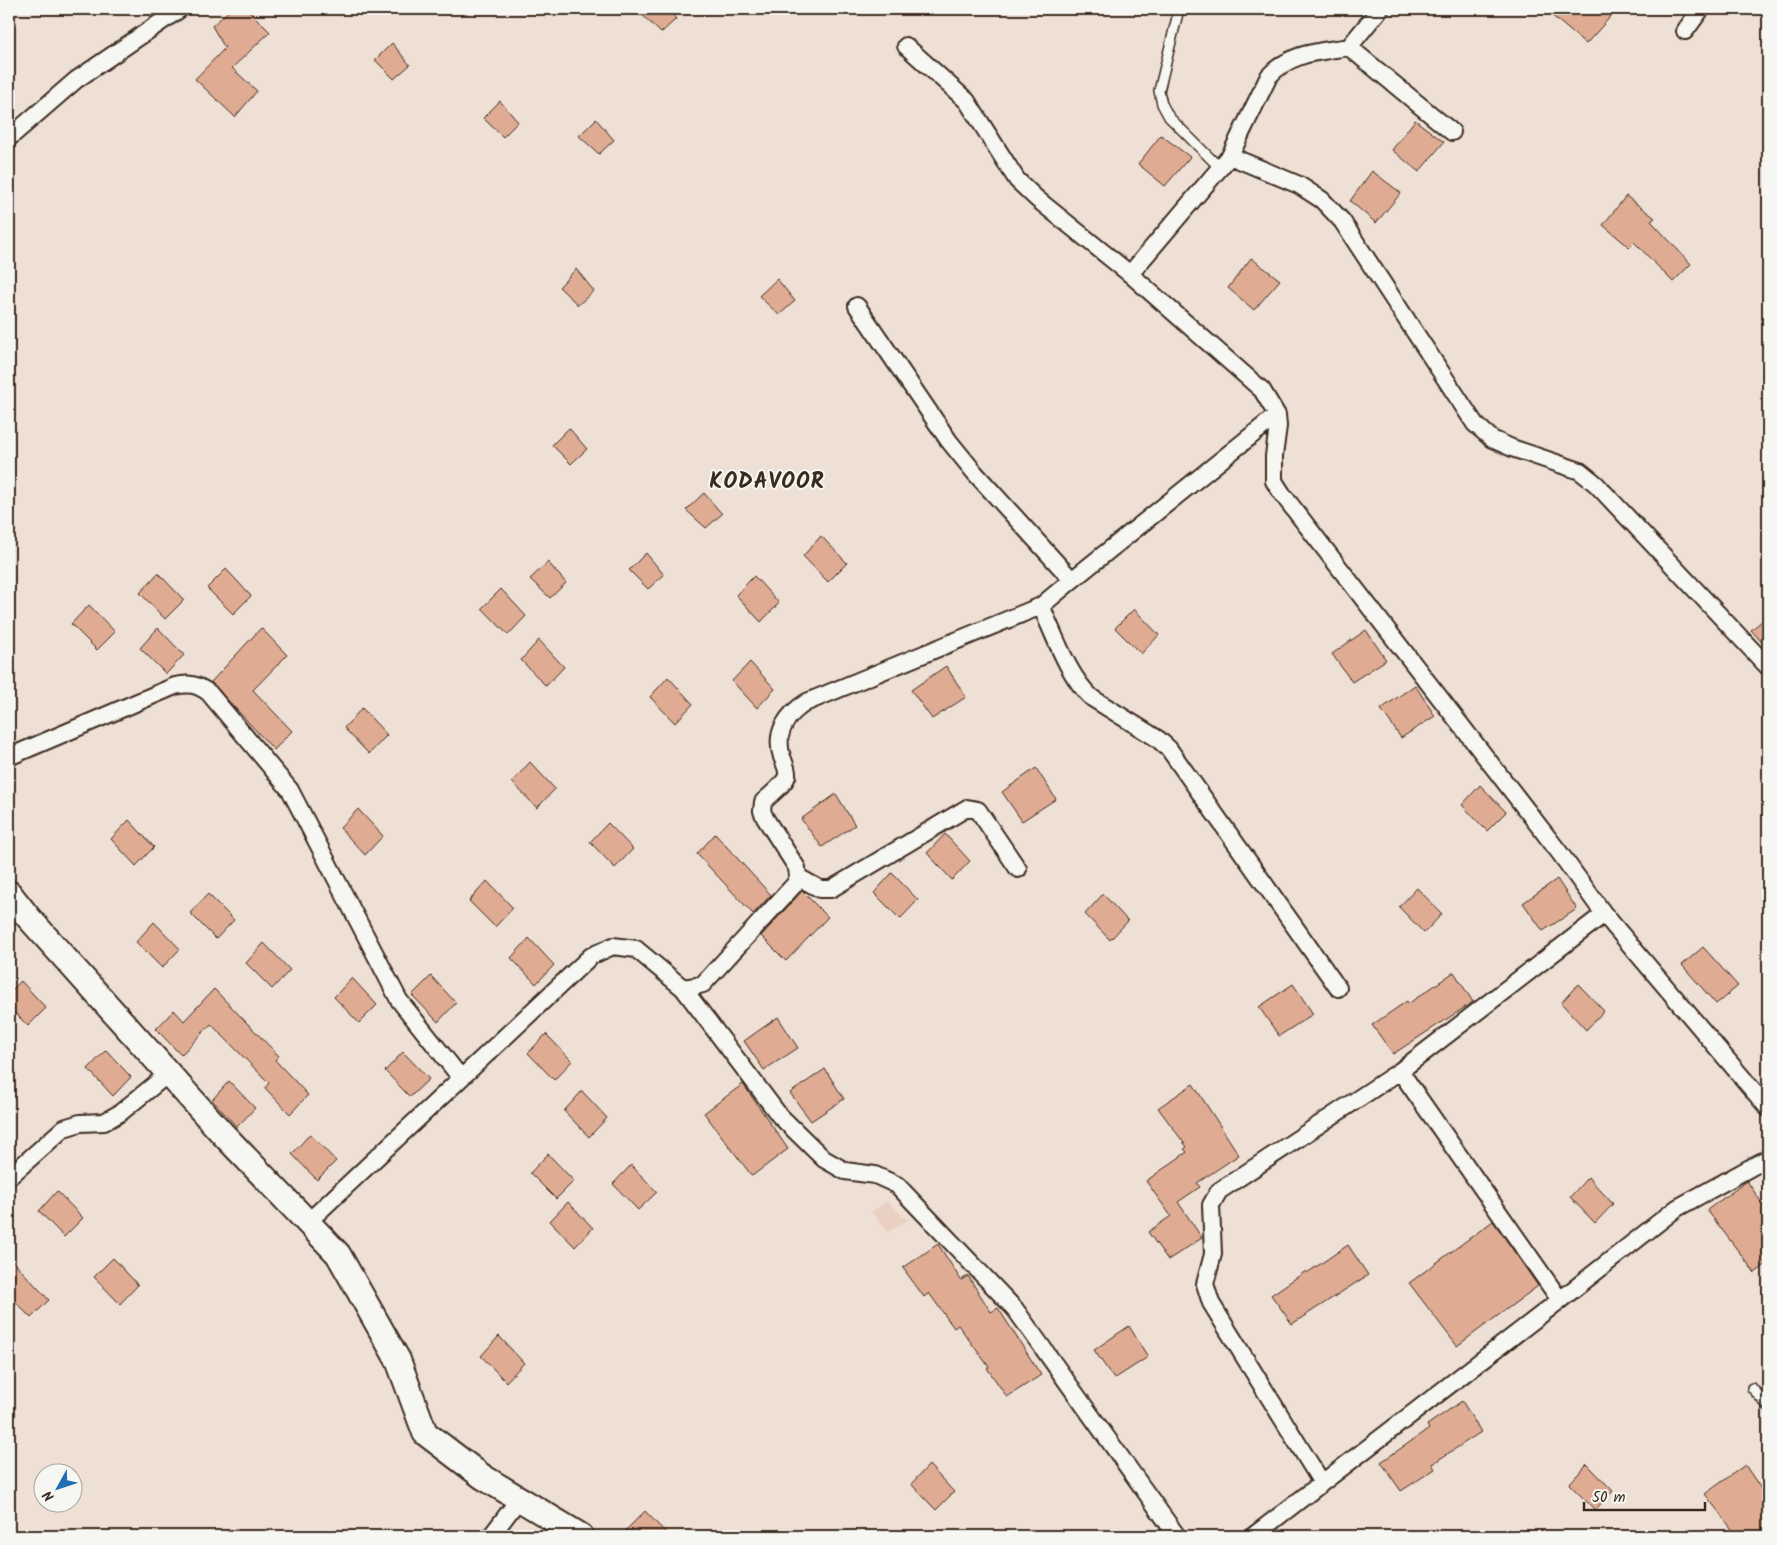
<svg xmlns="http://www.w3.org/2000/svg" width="1777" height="1545" viewBox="0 0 1777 1545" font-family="Kalam,sans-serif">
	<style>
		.built { fill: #ead0c2 }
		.building { fill: #dfab93; stroke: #3b2a1e }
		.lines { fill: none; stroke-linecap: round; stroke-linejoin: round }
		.lane-casing { stroke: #3b2a1e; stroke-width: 12 }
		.street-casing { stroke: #3b2a1e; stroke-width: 20 }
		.secondary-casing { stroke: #3b2a1e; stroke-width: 28 }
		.lane { stroke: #f6f6f2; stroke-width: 9 }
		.street { stroke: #f6f6f2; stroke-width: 16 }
		.secondary { stroke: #f6f6f2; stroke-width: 24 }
		.labels { text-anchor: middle; stroke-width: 4; stroke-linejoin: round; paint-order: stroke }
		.district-label { font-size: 22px; font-weight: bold; letter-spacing: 1px; fill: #3b2a1e; stroke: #f6f6f2 }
	</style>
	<rect width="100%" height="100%" fill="#efe0d6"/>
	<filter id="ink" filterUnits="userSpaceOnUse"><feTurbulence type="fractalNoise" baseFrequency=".02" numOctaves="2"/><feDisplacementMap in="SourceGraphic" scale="10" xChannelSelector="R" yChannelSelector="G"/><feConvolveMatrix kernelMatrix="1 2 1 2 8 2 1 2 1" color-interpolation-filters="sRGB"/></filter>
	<g filter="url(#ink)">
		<path class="built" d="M 887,1201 L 908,1220 L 888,1232 L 871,1212 Z"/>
		<path class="building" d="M 231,9 L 247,9 L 270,32 L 232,68 L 257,91 L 235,117 L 195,79 L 225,48 L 212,26 Z
			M 636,9 L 668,9 L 676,19 L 661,33 Z
			M 1544,9 L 1604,9 L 1612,15 L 1586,44 Z
			M 392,43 L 410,65 L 394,79 L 375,60 Z
			M 500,101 L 518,122 L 503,137 L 483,118 Z
			M 596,119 L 614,140 L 599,154 L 579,136 Z
			M 1415,120 L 1444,142 L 1419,172 L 1392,150 Z
			M 1161,135 L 1190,157 L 1165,186 L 1138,164 Z
			M 1372,171 L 1401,193 L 1376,223 L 1350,201 Z
			M 1626,196 L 1655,218 L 1651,221 L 1691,264 L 1673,282 L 1634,242 L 1629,247 L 1603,225 Z
			M 1251,258 L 1280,280 L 1254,310 L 1228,288 Z
			M 576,269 L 594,291 L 578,305 L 559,287 Z
			M 777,279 L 795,301 L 779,315 L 759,296 Z
			M 569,428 L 587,449 L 571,464 L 552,445 Z
			M 704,493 L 722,514 L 706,528 L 686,510 Z
			M 821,536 L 847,563 L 828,582 L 803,556 Z
			M 646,553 L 664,575 L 648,589 L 629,570 Z
			M 548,562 L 566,583 L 550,598 L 530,579 Z
			M 226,569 L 251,596 L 233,614 L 207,588 Z
			M 158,573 L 184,600 L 165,619 L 140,593 Z
			M 754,576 L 779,603 L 761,622 L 736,595 Z
			M 501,589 L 526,616 L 508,635 L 482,608 Z
			M 89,605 L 115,632 L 97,650 L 71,624 Z
			M 1134,609 L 1159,635 L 1141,654 L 1115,628 Z
			M 1768,616 L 1768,649 L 1751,630 Z
			M 158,628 L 184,655 L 166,674 L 140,648 Z
			M 261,628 L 287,655 L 253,690 L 292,731 L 274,750 L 211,682 Z
			M 1366,630 L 1386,660 L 1352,682 L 1332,654 Z
			M 539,640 L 564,667 L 546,686 L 521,660 Z
			M 750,662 L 775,689 L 757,708 L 732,681 Z
			M 946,666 L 966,697 L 932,719 L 911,690 Z
			M 668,677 L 693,704 L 675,723 L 650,697 Z
			M 1415,685 L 1435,716 L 1401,738 L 1381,709 Z
			M 362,708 L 387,735 L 369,754 L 344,728 Z
			M 530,762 L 555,789 L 537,808 L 512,782 Z
			M 1036,768 L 1056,799 L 1022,821 L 1002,792 Z
			M 1480,785 L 1506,812 L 1487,831 L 1462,805 Z
			M 836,794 L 855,825 L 822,847 L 801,819 Z
			M 358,809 L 383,836 L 365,855 L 340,828 Z
			M 129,820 L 154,847 L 136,866 L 111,839 Z
			M 608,823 L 633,849 L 615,868 L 590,842 Z
			M 715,834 L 771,895 L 753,914 L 697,854 Z
			M 945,834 L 970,861 L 952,880 L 927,853 Z
			M 892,873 L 918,900 L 900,919 L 874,893 Z
			M 1557,879 L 1577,909 L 1543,931 L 1523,903 Z
			M 487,881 L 513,908 L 495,927 L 469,901 Z
			M 1417,888 L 1442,914 L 1424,933 L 1399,907 Z
			M 802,891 L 828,917 L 786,961 L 761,936 Z
			M 208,894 L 234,920 L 216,939 L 190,913 Z
			M 1103,894 L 1128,921 L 1110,940 L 1085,914 Z
			M 154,922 L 180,949 L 162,968 L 136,942 Z
			M 529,938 L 554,965 L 536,984 L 511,958 Z
			M 264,943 L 290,970 L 272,989 L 246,963 Z
			M 1703,947 L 1738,986 L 1716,1004 L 1682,965 Z
			M 1454,972 L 1473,1002 L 1393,1054 L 1372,1025 L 1407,1001 L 1408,1004 Z
			M 431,976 L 456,1003 L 438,1022 L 412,995 Z
			M 352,978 L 377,1005 L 359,1023 L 334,997 Z
			M 21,981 L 46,1008 L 28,1026 L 9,1007 L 9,993 Z
			M 1293,984 L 1313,1014 L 1279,1036 L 1259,1007 Z
			M 1578,984 L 1604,1011 L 1586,1030 L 1561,1003 Z
			M 214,989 L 279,1056 L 275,1060 L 308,1095 L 290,1114 L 265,1088 L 269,1083 L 211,1024 L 181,1055 L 156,1029 L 174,1010 L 184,1021 Z
			M 778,1017 L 798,1048 L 764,1070 L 744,1041 Z
			M 546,1034 L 572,1061 L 554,1080 L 528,1053 Z
			M 106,1050 L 131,1077 L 113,1096 L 88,1069 Z
			M 403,1052 L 429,1079 L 410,1097 L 385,1071 Z
			M 825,1069 L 844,1099 L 811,1121 L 790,1093 Z
			M 229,1081 L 255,1108 L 237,1127 L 212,1100 Z
			M 743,1084 L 788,1149 L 752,1176 L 704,1113 Z
			M 1193,1084 L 1239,1155 L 1197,1183 L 1200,1187 L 1178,1202 L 1202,1238 L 1168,1260 L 1148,1232 L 1171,1216 L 1146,1181 L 1187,1152 L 1184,1149 L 1187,1147 L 1158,1108 Z
			M 582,1091 L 607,1118 L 589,1137 L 564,1111 Z
			M 310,1134 L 336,1161 L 317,1180 L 292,1154 Z
			M 548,1154 L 574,1181 L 556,1199 L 530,1173 Z
			M 631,1165 L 657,1192 L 638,1210 L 613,1184 Z
			M 1588,1177 L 1613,1204 L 1595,1223 L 1570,1197 Z
			M 1747,1181 L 1768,1212 L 1768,1263 L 1755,1273 L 1707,1210 Z
			M 57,1191 L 83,1218 L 64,1237 L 39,1211 Z
			M 568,1202 L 593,1228 L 575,1247 L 550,1221 Z
			M 1493,1221 L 1538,1286 L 1457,1346 L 1409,1283 Z
			M 938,1244 L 961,1280 L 968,1276 L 991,1312 L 998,1308 L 1041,1375 L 1007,1397 L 987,1368 L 989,1367 L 958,1325 L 954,1328 L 929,1293 L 924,1297 L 903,1268 Z
			M 1348,1245 L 1368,1275 L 1292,1324 L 1271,1295 L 1306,1271 L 1307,1273 Z
			M 9,1257 L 49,1300 L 31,1318 L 9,1295 Z
			M 113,1258 L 138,1285 L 120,1304 L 94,1277 Z
			M 1129,1326 L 1148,1357 L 1114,1379 L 1094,1350 Z
			M 499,1336 L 524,1363 L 506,1382 L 481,1356 Z
			M 1462,1401 L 1481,1432 L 1432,1464 L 1435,1469 L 1401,1491 L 1381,1462 L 1429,1429 L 1427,1425 Z
			M 1587,1464 L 1613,1491 L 1595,1510 L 1569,1484 Z
			M 929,1465 L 954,1492 L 936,1510 L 911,1484 Z
			M 1745,1465 L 1768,1499 L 1768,1536 L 1737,1536 L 1705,1494 Z
			M 645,1511 L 669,1536 L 632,1536 L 626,1530 Z"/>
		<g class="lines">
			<defs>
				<path id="lane" d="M 1179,9 L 1159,91 L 1162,104 L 1169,117 L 1220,168
					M 1752,1388 L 1768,1406"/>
				<path id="street" d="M 1685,31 L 1701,9
					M 906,46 L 967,101 L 1017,180 L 1037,199 L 1130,274 L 1262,390 L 1277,415 L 1278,426 L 1274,456 L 1274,481 L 1283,495 L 1559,852 L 1604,914 L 1768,1108
					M 1349,47 L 1452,132
					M 9,138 L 76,80 L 180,9
					M 1230,156 L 1299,185 L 1322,200 L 1342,221 L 1475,424 L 1492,439 L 1512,448 L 1580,471 L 1596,484 L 1768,667
					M 1130,274 L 1230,156 L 1269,76 C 1291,52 1319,52 1349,47 L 1380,9
					M 857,306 L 949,441 L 975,473 L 1072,580
					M 1041,606 C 1055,636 1068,676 1092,698 L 1158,739 L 1169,749 L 1338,988
					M 11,756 L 175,686 C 189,683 197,684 209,693 L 290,790 L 386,975 L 399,1000 L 461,1078
					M 798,877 L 820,889 L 831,889 L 967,808 L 978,810 L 1018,869
					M 683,988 L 779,1115 L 824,1159 L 845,1171 L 875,1175 L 897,1185 L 1015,1309 L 1177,1536
					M 1400,1071 L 1560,1300
					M 9,1177 L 64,1128 L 80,1123 L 104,1122 L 120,1113 L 169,1073
					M 308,1222 L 591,956 L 613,946 L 636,949 L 683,988 L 696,986 L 703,984 L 795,884 L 798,877 L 797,868 L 765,818 L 762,811 L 763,802 C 770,795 784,785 787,776 C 788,770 784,762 782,757 C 774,733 787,714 807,702 L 1041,606 L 1072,580 L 1277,415
					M 1322,1483 L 1211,1303 L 1205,1284 L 1213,1254 L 1211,1205 L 1219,1191 L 1400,1071 L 1604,914
					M 491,1536 L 519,1499
					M 1253,1536 L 1560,1300 L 1677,1208 L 1768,1158"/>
				<path id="secondary" d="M 9,893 L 28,917 L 222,1133 L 338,1254 L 398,1360 L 425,1433 L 483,1477 L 581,1536"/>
			</defs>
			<use href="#lane" class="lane-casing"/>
			<use href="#street" class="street-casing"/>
			<use href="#secondary" class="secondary-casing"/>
			<use href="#lane" class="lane"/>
			<use href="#street" class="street"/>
			<use href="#secondary" class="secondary"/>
		</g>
	</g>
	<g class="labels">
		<g class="district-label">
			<text x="767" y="488">KODAVOOR</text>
		</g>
	</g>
	<rect width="1777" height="1545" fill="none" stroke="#f6f6f2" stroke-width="30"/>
	<rect x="15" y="15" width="1747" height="1515" fill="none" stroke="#3b2a1e" stroke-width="2" filter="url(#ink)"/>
	<g transform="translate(58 1488) rotate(230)"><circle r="24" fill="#f6f6f2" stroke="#aba49d"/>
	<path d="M0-4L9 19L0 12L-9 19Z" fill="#1f6fb2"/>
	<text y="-8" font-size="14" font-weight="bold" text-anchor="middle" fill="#3b2a1e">N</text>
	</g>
	<path d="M1584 1502v8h121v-8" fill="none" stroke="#3b2a1e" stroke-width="2.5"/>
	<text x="1592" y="1502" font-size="15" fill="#3b2a1e" stroke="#f6f6f2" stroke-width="4" paint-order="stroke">50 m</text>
</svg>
